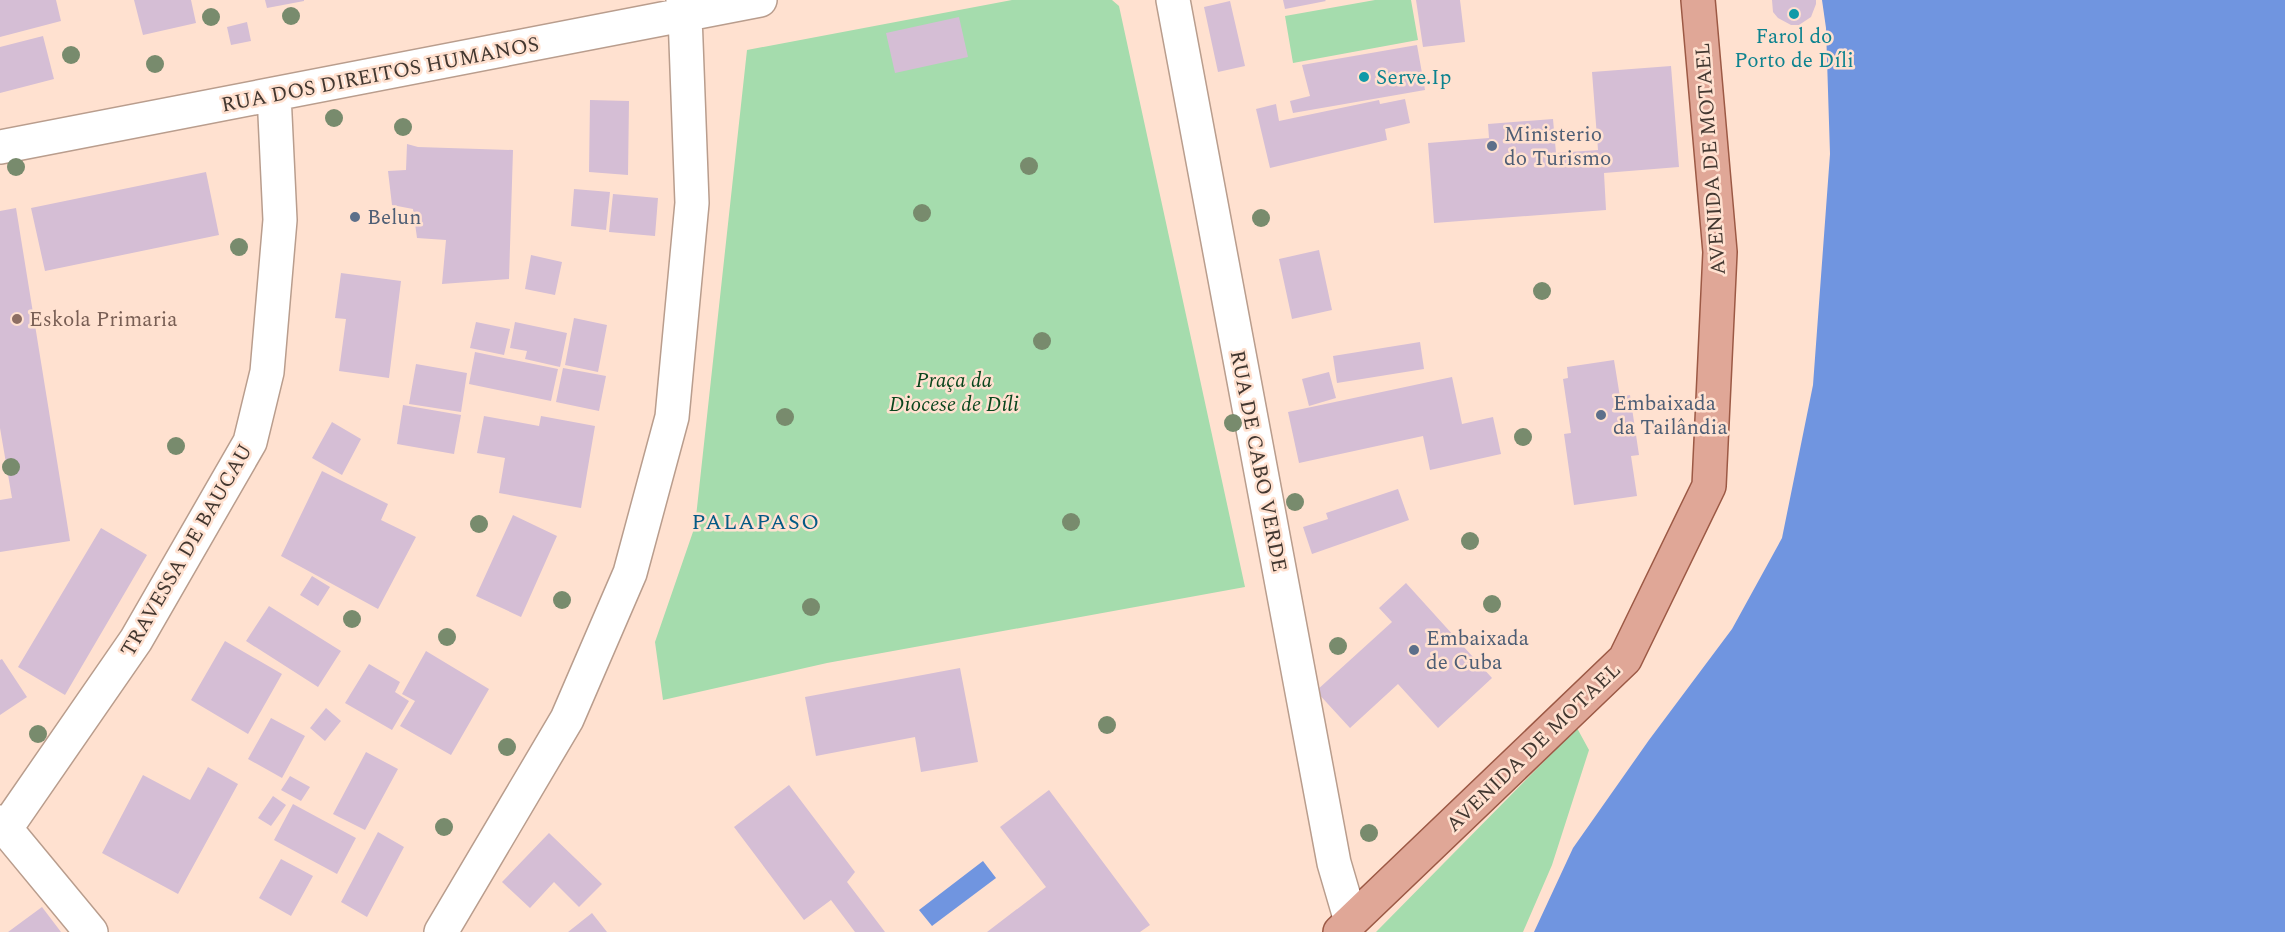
<svg xmlns="http://www.w3.org/2000/svg" width="2285" height="932" viewBox="0 0 2285 932" font-family="Spectral,serif">
	<style>
		.green { fill: #a5dcad }
		.water { fill: #7095e0 }
		.building { fill: #d5bed5 }
		.lines { fill: none; stroke-linecap: round; stroke-linejoin: round }
		.minor-casing { stroke: #b99d8d; stroke-width: 36 }
		.major-casing { stroke: #9c5945; stroke-width: 36 }
		.minor { stroke: #fff; stroke-width: 33 }
		.major { stroke: #e0a797; stroke-width: 33 }
		.tree { fill: #788b6d }
		.culture-dot { fill: #0f9aa8; stroke: #ffe1d0; stroke-width: 2 }
		.service-dot { fill: #5c6f8a; stroke: #ffe1d0; stroke-width: 2 }
		.education-dot { fill: #8d6e63; stroke: #ffe1d0; stroke-width: 2 }
		.labels { text-anchor: middle; stroke-width: 5; stroke-linejoin: round; paint-order: stroke }
		.culture-label { font-size: 21px; fill: #0d838f; stroke: #ffe1d0 }
		.street-label { font-size: 21px; fill: #423730; stroke: #ffe1d0 }
		.service-label { font-size: 21px; fill: #4e5e75; stroke: #ffe1d0; text-anchor: start }
		.education-label { font-size: 21px; fill: #785e54; stroke: #ffe1d0; text-anchor: start }
		.park-label { font-size: 21px; font-style: italic; fill: #09451c; stroke: #ffe1d0 }
		.neighbourhood-label { font-size: 22px; letter-spacing: 1.5px; fill: #045a85; stroke: #ffe1d0 }
	</style>
	<rect width="100%" height="100%" fill="#ffe1d0"/>
	<path class="green" d="M 1012,0 L 1112,0 L 1119,6 L 1245,587 L 827,663 L 663,700 L 655,642 L 695,526 L 747,50 Z
		M 1375,0 L 1411,0 L 1418,40 L 1293,63 L 1285,16 Z
		M 1577,728 L 1589,750 L 1552,865 L 1523,932 L 1376,932 Z"/>
	<path class="water" d="M 1822,0 L 2285,0 L 2285,932 L 1534,932 L 1573,848 L 1649,740 L 1732,629 L 1782,538 L 1813,385 L 1830,154 L 1826,28 Z
		M 983,861 L 996,878 L 932,926 L 919,910 Z"/>
	<path class="building" d="M 0,0 L 56,0 L 61,21 L 0,37 Z
		M 134,0 L 191,0 L 196,23 L 143,35 Z
		M 265,0 L 304,0 L 304,1 L 267,8 Z
		M 1283,0 L 1325,0 L 1326,1 L 1285,9 Z
		M 1416,0 L 1460,0 L 1465,42 L 1423,47 Z
		M 1772,0 L 1816,0 L 1816,4 L 1811,17 L 1799,25 L 1791,25 L 1778,18 L 1773,12 Z
		M 1230,1 L 1245,66 L 1218,72 L 1204,7 Z
		M 959,17 L 968,57 L 895,73 L 886,33 Z
		M 247,22 L 251,41 L 231,45 L 227,27 Z
		M 43,36 L 54,79 L 0,93 L 0,47 Z
		M 1417,45 L 1425,90 L 1293,113 L 1290,101 L 1310,96 L 1302,65 Z
		M 1671,66 L 1679,167 L 1604,173 L 1606,210 L 1434,223 L 1428,143 L 1489,138 L 1488,124 L 1553,119 L 1556,153 L 1598,150 L 1592,72 Z
		M 1405,99 L 1410,123 L 1385,129 L 1387,140 L 1270,168 L 1256,109 L 1276,104 L 1279,121 L 1379,100 L 1380,104 Z
		M 590,100 L 629,101 L 628,175 L 589,172 Z
		M 407,144 L 418,147 L 513,150 L 509,279 L 442,284 L 446,240 L 417,238 L 413,209 L 392,205 L 388,171 L 406,170 Z
		M 206,172 L 219,235 L 45,271 L 31,208 Z
		M 574,189 L 610,192 L 606,230 L 571,226 Z
		M 613,194 L 658,198 L 655,236 L 609,232 Z
		M 16,208 L 70,541 L 0,552 L 0,500 L 12,498 L 0,428 L 0,211 Z
		M 1319,250 L 1332,310 L 1292,319 L 1279,259 Z
		M 531,255 L 562,262 L 555,295 L 525,289 Z
		M 341,273 L 401,281 L 389,378 L 339,371 L 346,319 L 335,318 Z
		M 574,318 L 607,325 L 598,372 L 565,365 Z
		M 476,322 L 510,329 L 504,355 L 470,348 Z
		M 515,322 L 567,333 L 560,367 L 525,359 L 527,351 L 510,348 Z
		M 1420,342 L 1424,369 L 1337,383 L 1333,356 Z
		M 475,352 L 558,369 L 551,401 L 469,384 Z
		M 1614,360 L 1620,397 L 1630,395 L 1639,455 L 1631,456 L 1637,496 L 1574,505 L 1564,434 L 1571,433 L 1563,379 L 1568,378 L 1567,367 Z
		M 416,364 L 467,373 L 461,412 L 409,404 Z
		M 563,368 L 606,376 L 599,411 L 556,402 Z
		M 1329,372 L 1336,398 L 1309,406 L 1302,379 Z
		M 1452,377 L 1462,424 L 1493,417 L 1501,454 L 1430,470 L 1423,436 L 1299,463 L 1288,412 Z
		M 403,405 L 461,415 L 454,454 L 397,444 Z
		M 484,416 L 539,426 L 541,416 L 595,426 L 581,508 L 499,493 L 505,458 L 477,453 Z
		M 332,422 L 361,439 L 342,475 L 312,458 Z
		M 322,471 L 388,504 L 381,520 L 416,537 L 378,609 L 281,556 Z
		M 1398,489 L 1409,520 L 1312,554 L 1303,527 L 1328,519 L 1326,513 Z
		M 513,515 L 557,536 L 521,617 L 476,596 Z
		M 101,528 L 147,555 L 65,695 L 18,667 Z
		M 312,576 L 330,587 L 318,606 L 300,595 Z
		M 1406,583 L 1492,678 L 1438,728 L 1398,684 L 1350,728 L 1316,691 L 1392,622 L 1379,608 Z
		M 269,606 L 341,651 L 318,687 L 246,641 Z
		M 225,641 L 282,674 L 248,734 L 191,700 Z
		M 426,651 L 489,689 L 451,755 L 400,726 L 415,701 L 402,694 Z
		M 2,659 L 27,697 L 0,715 L 0,660 Z
		M 369,664 L 400,682 L 395,692 L 409,701 L 392,730 L 345,703 Z
		M 960,668 L 978,762 L 921,772 L 915,737 L 816,756 L 805,697 Z
		M 326,708 L 341,721 L 325,741 L 310,728 Z
		M 271,718 L 305,736 L 282,778 L 248,759 Z
		M 366,752 L 398,769 L 365,830 L 333,814 Z
		M 208,767 L 238,784 L 178,894 L 102,853 L 143,775 L 190,800 Z
		M 290,776 L 310,787 L 301,801 L 281,790 Z
		M 789,785 L 855,872 L 847,882 L 885,932 L 855,932 L 831,900 L 804,920 L 734,827 Z
		M 1049,790 L 1150,925 L 1140,932 L 987,932 L 1046,887 L 1000,827 Z
		M 273,796 L 286,805 L 271,826 L 258,818 Z
		M 293,804 L 356,838 L 337,874 L 274,840 Z
		M 378,832 L 404,847 L 367,917 L 341,902 Z
		M 549,833 L 602,884 L 579,907 L 554,882 L 530,908 L 502,882 Z
		M 281,859 L 313,876 L 291,916 L 259,898 Z
		M 42,907 L 61,932 L 8,932 Z
		M 592,913 L 607,932 L 568,932 Z"/>
	<g class="lines">
		<defs>
			<path id="minor" d="M 1173,0 L 1334,863 L 1351,921
				M 0,147 L 760,0
				M 0,822 L 91,932
				M 6,828 L 136,640 L 250,442 L 267,372 L 280,220 L 274,94
				M 441,932 L 567,719 L 630,573 L 672,417 L 692,203 L 685,15 L 683,0"/>
			<path id="major" d="M 1340,932 L 1625,659 L 1709,486 L 1720,252 L 1698,0"/>
		</defs>
		<use href="#minor" class="minor-casing"/>
		<use href="#major" class="major-casing"/>
		<use href="#minor" class="minor"/>
		<use href="#major" class="major"/>
	</g>
	<g class="tree">
		<circle cx="291" cy="16" r="9"/>
		<circle cx="211" cy="17" r="9"/>
		<circle cx="71" cy="55" r="9"/>
		<circle cx="155" cy="64" r="9"/>
		<circle cx="334" cy="118" r="9"/>
		<circle cx="403" cy="127" r="9"/>
		<circle cx="1029" cy="166" r="9"/>
		<circle cx="16" cy="167" r="9"/>
		<circle cx="922" cy="213" r="9"/>
		<circle cx="1261" cy="218" r="9"/>
		<circle cx="239" cy="247" r="9"/>
		<circle cx="1542" cy="291" r="9"/>
		<circle cx="1042" cy="341" r="9"/>
		<circle cx="785" cy="417" r="9"/>
		<circle cx="1233" cy="423" r="9"/>
		<circle cx="1523" cy="437" r="9"/>
		<circle cx="176" cy="446" r="9"/>
		<circle cx="11" cy="467" r="9"/>
		<circle cx="1295" cy="502" r="9"/>
		<circle cx="1071" cy="522" r="9"/>
		<circle cx="479" cy="524" r="9"/>
		<circle cx="1470" cy="541" r="9"/>
		<circle cx="562" cy="600" r="9"/>
		<circle cx="1492" cy="604" r="9"/>
		<circle cx="811" cy="607" r="9"/>
		<circle cx="352" cy="619" r="9"/>
		<circle cx="447" cy="637" r="9"/>
		<circle cx="1338" cy="646" r="9"/>
		<circle cx="1107" cy="725" r="9"/>
		<circle cx="38" cy="734" r="9"/>
		<circle cx="507" cy="747" r="9"/>
		<circle cx="444" cy="827" r="9"/>
		<circle cx="1369" cy="833" r="9"/>
	</g>
	<g class="culture-dot">
		<circle cx="1794" cy="14" r="6"/>
		<circle cx="1364" cy="77" r="6"/>
	</g>
	<g class="service-dot">
		<circle cx="1492" cy="146" r="6"/>
		<circle cx="355" cy="217" r="6"/>
		<circle cx="1601" cy="415" r="6"/>
		<circle cx="1414" cy="650" r="6"/>
	</g>
	<circle class="education-dot" cx="17" cy="319" r="6"/>
	<g class="labels">
		<g class="culture-label">
			<text x="1794" y="43">Farol do<tspan x="1794" dy="24">Porto de Díli</tspan></text>
			<text x="1376" y="84" text-anchor="start">Serve.Ip</text>
		</g>
		<g class="street-label">
			<text transform="translate(380 74) rotate(-11)" y="7">RUA DOS DIREITOS HUMANOS</text>
			<text transform="translate(1710 159) rotate(-94)" y="7">AVENIDA DE MOTAEL</text>
			<text transform="translate(1259 461) rotate(79)" y="7">RUA DE CABO VERDE</text>
			<text transform="translate(186 550) rotate(-60)" y="7">TRAVESSA DE BAUCAU</text>
			<text transform="translate(1533 747) rotate(-44)" y="7">AVENIDA DE MOTAEL</text>
		</g>
		<g class="service-label">
			<text x="1504" y="141">Ministerio<tspan x="1504" dy="24">do Turismo</tspan></text>
			<text x="367" y="224">Belun</text>
			<text x="1613" y="410">Embaixada<tspan x="1613" dy="24">da Tailândia</tspan></text>
			<text x="1426" y="645">Embaixada<tspan x="1426" dy="24">de Cuba</tspan></text>
		</g>
		<g class="education-label">
			<text x="29" y="326">Eskola Primaria</text>
		</g>
		<g class="park-label">
			<text x="954" y="387">Praça da<tspan x="954" dy="24">Diocese de Díli</tspan></text>
		</g>
		<g class="neighbourhood-label">
			<text x="756" y="529">PALAPASO</text>
		</g>
	</g>
</svg>
